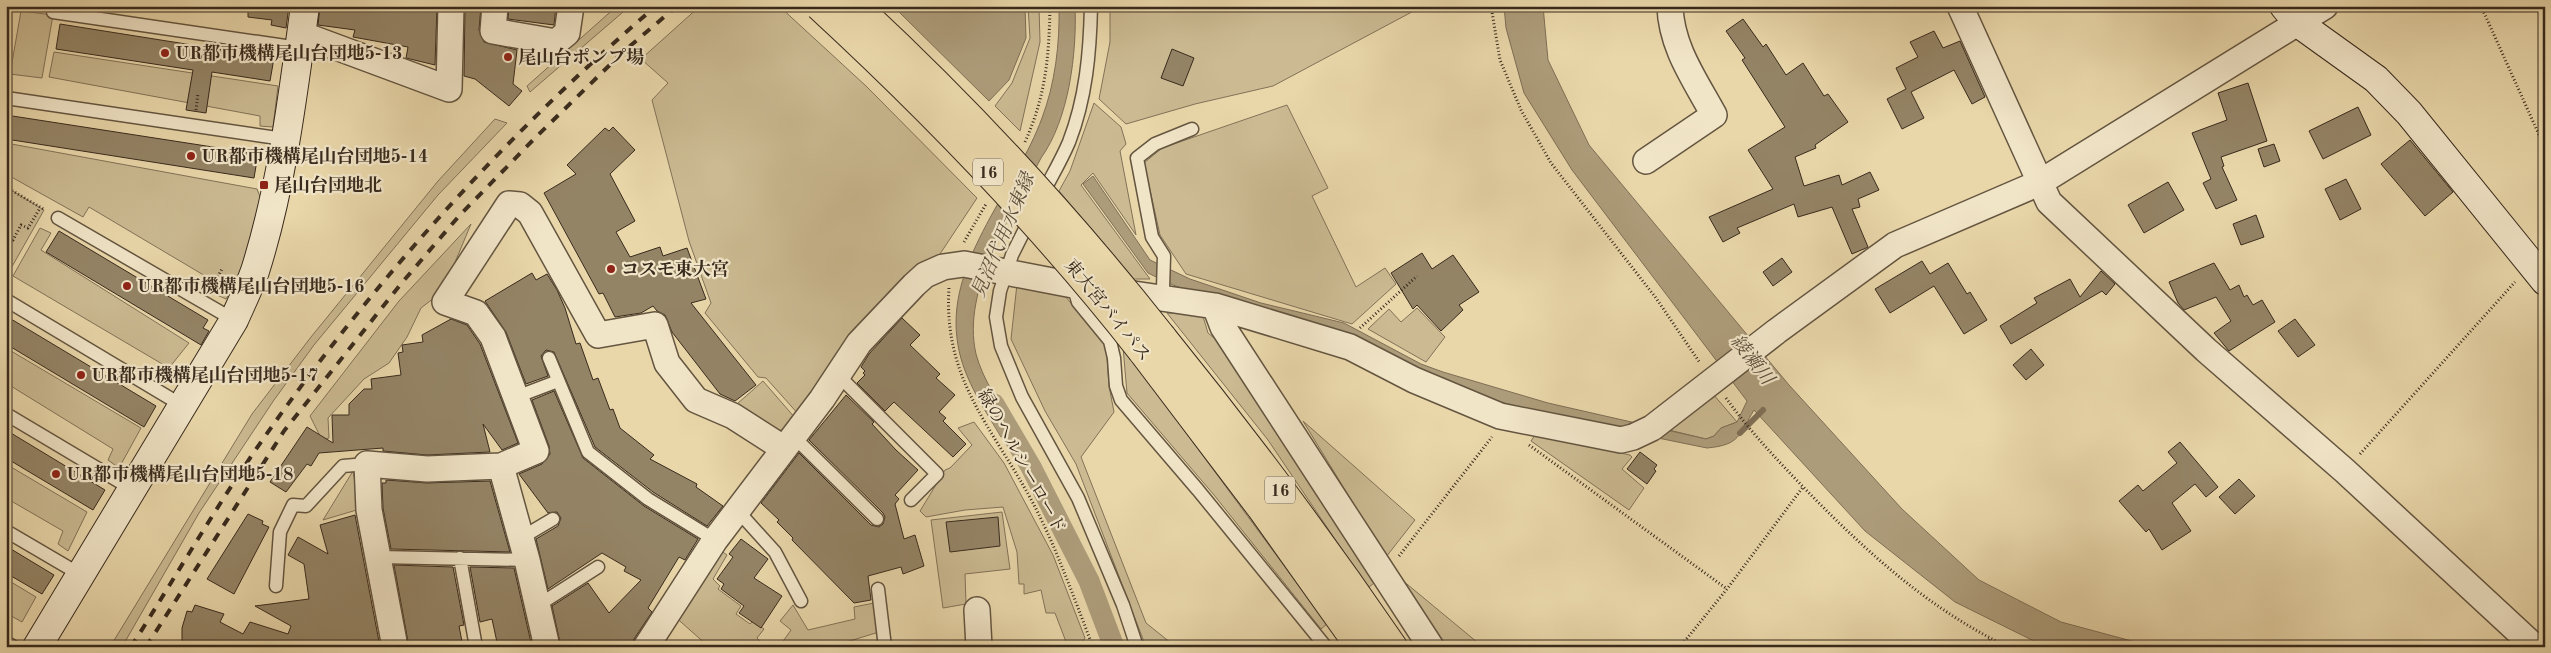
<svg xmlns="http://www.w3.org/2000/svg" width="2551" height="653" viewBox="0 0 2551 653" font-family="'Old Standard TT','Noto Serif JP',serif">
	<style>
		.green { fill: #cbba92; stroke: #827258 }
		.water { fill: #ad9c7a; stroke: #7e6e55 }
		.lines { fill: none; stroke-linecap: round; stroke-linejoin: round }
		.stream { stroke: #7e6e55; stroke-width: 6 }
		.canal { stroke: #ad9c7a; stroke-width: 21 }
		.building { fill: #948466; stroke: #382a1d }
		.lane-casing { stroke: #645540; stroke-width: 15 }
		.street-casing { stroke: #645540; stroke-width: 28 }
		.secondary-casing { stroke: #382a1d; stroke-width: 30 }
		.highway-casing { stroke: #382a1d; stroke-width: 30 }
		.path { stroke: #382a1d; stroke-width: 3; stroke-dasharray: 1 2.5; stroke-linecap: butt }
		.lane { stroke: #f1e5c8; stroke-width: 12 }
		.street { stroke: #f1e5c8; stroke-width: 25 }
		.secondary { stroke: #f1e5c8; stroke-width: 28 }
		.highway { stroke: #e9d7aa; stroke-width: 28 }
		.rail { stroke: #382a1d; stroke-width: 4; stroke-dasharray: 9 9; stroke-linecap: butt }
		.highway-bridge-casing { stroke: #382a1d; stroke-width: 30; stroke-linecap: butt }
		.highway-bridge { stroke: #e9d7aa; stroke-width: 28 }
		.poi-dot { fill: #8f2418; stroke: #f1e5c8; stroke-width: 2 }
		.labels { text-anchor: middle; stroke-width: 4.5; stroke-linejoin: round; paint-order: stroke }
		.shield { fill: #f1e5c8; stroke: #706250; stroke-width: 1 }
		.shield-label { font-size: 16px; font-weight: bold; fill: #382a1d }
		.poi-label { font-size: 18px; font-weight: bold; fill: #382a1d; stroke: #f1e5c8; text-anchor: start }
		.street-label { font-size: 18px; fill: #382a1d; stroke: #f1e5c8 }
		.water-label { font-size: 19px; font-style: italic; fill: #5b4c39; stroke: #f1e5c8 }
	</style>
	<rect width="100%" height="100%" fill="#e9d7aa"/>
	<filter id="stains"><feTurbulence type="fractalNoise" baseFrequency=".004" numOctaves="4"/><feColorMatrix values="0 0 0 0 .2 0 0 0 0 .09 0 0 0 0 .02 0 0 0 .5 -.17"/></filter>
	<radialGradient id="worn" r=".72"><stop offset=".6" stop-color="#630" stop-opacity="0"/><stop offset="1" stop-color="#630" stop-opacity=".3"/></radialGradient>
	<path class="green" d="M 617,6 L 630,6 L 530,92 L 527,86 Z
		M 700,6 L 779,6 L 866,86 L 977,198 L 940,254 L 856,335 L 800,416 L 766,378 L 758,377 L 705,313 L 711,303 L 689,241 L 652,100 L 668,83 L 641,59 Z
		M 1028,6 L 1039,6 L 1040,42 L 1020,131 L 995,106 L 1012,83 L 1030,38 Z
		M 1110,6 L 1423,6 L 1273,86 L 1195,104 L 1126,124 L 1099,99 L 1110,42 Z
		M 21,11 L 53,15 L 42,78 L 10,74 Z
		M 54,52 L 278,86 L 273,127 L 260,126 L 260,116 L 49,77 Z
		M 1094,103 L 1121,127 L 1126,144 L 1120,151 L 1136,235 L 1093,173 L 1081,185 L 1150,279 L 1134,279 L 1059,191 L 1070,171 Z
		M 1287,105 L 1328,188 L 1312,196 L 1356,287 L 1385,268 L 1396,284 L 1352,324 L 1186,274 L 1160,235 L 1144,163 L 1162,148 Z
		M 495,119 L 507,123 L 438,195 L 314,345 L 274,400 L 199,513 L 122,647 L 110,647 L 252,414 L 311,337 L 438,181 Z
		M 6,143 L 257,189 L 262,202 L 239,277 L 226,299 L 206,290 L 212,280 L 89,207 L 83,217 L 6,174 Z
		M 6,187 L 44,210 L 9,272 L 6,270 Z
		M 471,224 L 443,291 L 421,308 L 407,337 L 389,363 L 364,379 L 328,418 L 329,438 L 322,440 L 310,416 L 399,301 Z
		M 40,228 L 51,233 L 41,250 L 189,343 L 169,368 L 13,276 Z
		M 1017,284 L 1064,295 L 1106,344 L 1109,386 L 1114,412 L 1081,457 L 1146,623 L 1176,647 L 1146,647 L 1076,464 L 1045,411 L 1011,339 Z
		M 1417,308 L 1445,337 L 1426,362 L 1368,329 L 1389,309 L 1401,322 Z
		M 1167,313 L 1202,313 L 1208,333 L 1233,354 L 1374,583 L 1368,588 L 1268,440 Z
		M 1123,347 L 1327,624 L 1321,629 L 1214,495 L 1127,393 Z
		M 6,348 L 141,428 L 119,468 L 108,460 L 113,449 L 6,383 Z
		M 763,381 L 796,419 L 783,430 L 770,431 L 737,404 Z
		M 1713,394 L 1737,422 L 1721,428 L 1714,436 L 1706,439 L 1665,429 Z
		M 1303,421 L 1415,520 L 1386,557 Z
		M 974,422 L 1004,463 L 1053,555 L 1085,638 L 1078,647 L 1068,647 L 1055,613 L 1046,613 L 1041,590 L 1024,594 L 1024,584 L 1019,584 L 1017,552 L 1003,507 L 965,510 L 926,517 L 920,511 L 945,470 L 950,468 L 972,445 L 958,428 Z
		M 1535,435 L 1630,455 L 1632,457 L 1622,469 L 1644,488 L 1629,510 L 1531,441 Z
		M 6,464 L 87,512 L 68,551 L 58,544 L 63,531 L 6,498 Z
		M 353,471 L 360,509 L 323,520 Z
		M 1002,512 L 1010,569 L 965,574 L 966,604 L 943,608 L 931,520 Z
		M 717,548 L 727,555 L 713,579 L 720,586 L 718,589 L 741,606 L 736,614 L 750,624 L 753,621 L 764,629 L 757,638 L 766,647 L 709,647 L 672,614 Z
		M 1396,575 L 1483,647 L 1444,647 Z
		M 6,579 L 36,597 L 22,622 L 6,613 Z
		M 874,603 L 879,632 L 830,647 L 811,647 L 810,644 L 802,647 L 779,647 L 791,630 L 780,621 L 793,605 L 808,630 L 855,619 L 854,607 Z"/>
	<path class="water" d="M 893,6 L 1025,6 L 1026,38 L 1009,80 L 989,101 Z
		M 1059,6 L 1075,6 C 1077,53 1069,119 1041,158 C 1012,215 961,289 976,354 C 983,380 999,403 1014,425 L 1001,437 C 982,405 961,375 957,338 C 947,260 1017,187 1042,118 C 1055,84 1060,43 1059,6 Z
		M 1504,6 L 1543,6 L 1548,60 L 1589,145 L 1789,385 L 1902,509 L 1979,580 L 2061,622 L 2154,647 L 2046,647 L 1955,602 L 1865,531 L 1754,410 C 1739,435 1740,445 1707,448 L 1545,415 L 1431,381 L 1173,285 L 1148,273 L 1083,184 L 1093,176 L 1150,260 L 1190,279 L 1261,303 L 1344,323 L 1421,364 L 1443,372 L 1548,403 L 1706,439 L 1714,436 L 1721,428 L 1737,422 L 1747,401 L 1572,170 L 1524,93 L 1506,28 Z"/>
	<g class="lines">
		<path class="stream" d="M 1740,433 L 1763,410"/>
		<path class="canal" d="M 994,404 L 1031,467 L 1089,581 L 1114,647"/>
	</g>
	<path class="building" d="M 248,6 L 289,6 L 286,28 L 271,25 L 272,20 L 248,17 Z
		M 320,6 L 437,6 L 435,65 L 406,58 L 408,47 L 353,37 L 355,30 L 318,25 Z
		M 465,6 L 481,6 L 479,30 L 484,42 L 517,50 L 513,84 L 522,91 L 509,106 L 475,79 L 464,76 Z
		M 509,6 L 556,6 L 554,25 L 508,19 Z
		M 1743,19 L 1763,47 L 1766,44 L 1786,75 L 1803,63 L 1824,96 L 1828,94 L 1848,122 L 1815,145 L 1816,148 L 1795,157 L 1804,186 L 1839,175 L 1842,185 L 1870,172 L 1879,190 L 1858,199 L 1860,207 L 1852,209 L 1868,247 L 1866,248 L 1852,254 L 1832,207 L 1798,217 L 1794,204 L 1737,228 L 1740,233 L 1723,242 L 1709,217 L 1773,189 L 1748,150 L 1785,127 L 1742,60 L 1745,58 L 1726,31 Z
		M 60,24 L 274,58 L 270,81 L 212,72 L 206,113 L 186,110 L 193,70 L 56,49 Z
		M 1934,31 L 1943,48 L 1960,41 L 1985,97 L 1972,104 L 1954,70 L 1911,92 L 1924,118 L 1902,129 L 1887,99 L 1906,89 L 1896,68 L 1918,57 L 1910,42 Z
		M 1172,49 L 1194,58 L 1183,86 L 1161,78 Z
		M 2248,83 L 2267,141 L 2221,157 L 2224,166 L 2222,167 L 2237,200 L 2216,209 L 2203,183 L 2211,179 L 2192,133 L 2227,120 L 2218,93 Z
		M 2358,107 L 2371,135 L 2323,159 L 2309,131 Z
		M 6,115 L 258,154 L 254,178 L 6,139 Z
		M 613,127 L 635,150 L 610,174 L 635,221 L 616,232 L 630,257 L 660,247 L 663,256 L 687,248 L 706,299 L 691,303 L 756,385 L 735,401 L 720,394 L 672,332 L 665,315 L 657,311 L 653,306 L 641,313 L 615,317 L 603,293 L 599,294 L 544,193 L 576,174 L 567,165 L 605,128 L 609,131 Z
		M 2410,140 L 2453,192 L 2425,216 L 2381,164 Z
		M 2274,144 L 2280,161 L 2264,167 L 2258,149 Z
		M 2346,179 L 2361,209 L 2340,220 L 2325,189 Z
		M 2168,182 L 2184,210 L 2144,233 L 2128,205 Z
		M 2256,215 L 2264,237 L 2241,245 L 2233,224 Z
		M 59,231 L 208,320 L 203,328 L 209,331 L 201,345 L 46,252 Z
		M 1422,253 L 1432,269 L 1453,255 L 1479,292 L 1459,305 L 1463,310 L 1441,331 L 1417,305 L 1413,309 L 1391,273 Z
		M 1782,258 L 1792,272 L 1773,286 L 1763,272 Z
		M 1922,261 L 1930,274 L 1948,263 L 1967,294 L 1970,292 L 1987,320 L 1964,334 L 1934,286 L 1890,313 L 1875,289 Z
		M 2214,263 L 2230,290 L 2239,285 L 2244,297 L 2247,295 L 2253,305 L 2262,300 L 2275,322 L 2229,351 L 2214,333 L 2231,321 L 2216,297 L 2184,310 L 2178,303 L 2169,282 Z
		M 2101,271 L 2115,284 L 2106,295 L 2102,291 L 2011,344 L 2000,326 L 2037,303 L 2034,298 L 2070,279 L 2080,297 Z
		M 532,273 L 536,280 L 547,274 L 557,290 L 565,308 L 576,344 L 580,343 L 593,380 L 598,378 L 610,410 L 613,409 L 620,428 L 654,455 L 650,459 L 697,484 L 696,487 L 723,506 L 707,526 L 653,492 L 595,447 L 554,352 L 546,350 L 541,356 L 548,376 L 526,384 L 506,332 L 485,301 Z
		M 6,316 L 156,406 L 144,427 L 6,344 Z
		M 902,318 L 920,335 L 910,345 L 940,374 L 936,378 L 955,395 L 939,412 L 946,418 L 943,421 L 966,444 L 953,457 L 894,402 L 885,411 L 857,383 L 865,375 L 863,373 L 865,371 L 861,367 L 869,354 Z
		M 451,319 L 467,325 L 480,344 L 518,443 L 502,450 L 483,424 L 490,452 L 427,455 L 383,451 L 383,448 L 319,453 L 311,466 L 307,464 L 286,492 L 270,482 L 307,427 L 333,443 L 332,415 L 349,415 L 349,404 L 364,389 L 372,389 L 371,379 L 401,375 L 398,353 L 403,352 L 402,345 L 423,342 L 422,335 Z
		M 2295,319 L 2315,345 L 2298,357 L 2278,331 Z
		M 2031,349 L 2044,365 L 2026,380 L 2013,365 Z
		M 554,391 L 583,458 L 644,506 L 698,539 L 685,560 L 679,557 L 648,608 L 652,612 L 634,639 L 632,647 L 561,647 L 552,606 L 588,583 L 609,613 L 641,580 L 624,571 L 626,567 L 602,553 L 548,589 L 536,539 L 558,526 L 561,518 L 557,512 L 548,513 L 519,474 L 542,464 L 550,454 L 549,446 L 532,400 Z
		M 846,395 L 874,422 L 872,424 L 896,450 L 918,470 L 895,495 L 899,499 L 895,504 L 904,539 L 915,535 L 924,566 L 903,574 L 901,567 L 868,576 L 871,600 L 854,603 L 792,540 L 793,538 L 777,522 L 779,520 L 761,503 L 799,453 L 871,525 L 879,527 L 883,524 L 885,517 L 883,513 L 809,440 Z
		M 6,430 L 105,490 L 93,510 L 6,458 Z
		M 2180,442 L 2218,487 L 2206,497 L 2195,484 L 2172,503 L 2191,531 L 2162,550 L 2149,529 L 2146,532 L 2119,501 L 2138,485 L 2143,491 L 2177,463 L 2168,452 Z
		M 1640,452 L 1657,465 L 1654,469 L 1656,471 L 1647,484 L 1627,469 Z
		M 2239,479 L 2255,496 L 2235,514 L 2219,497 Z
		M 386,480 L 427,483 L 490,481 L 510,552 L 391,549 L 383,508 L 382,483 L 386,483 Z
		M 248,514 L 263,521 L 262,524 L 269,527 L 234,594 L 207,579 Z
		M 355,515 L 380,647 L 182,647 L 182,628 L 187,611 L 192,612 L 195,605 L 224,614 L 220,622 L 243,634 L 250,622 L 288,634 L 291,626 L 255,606 L 309,599 L 304,564 L 288,555 L 298,537 L 328,554 L 320,525 Z
		M 998,517 L 1000,546 L 950,552 L 946,522 Z
		M 741,539 L 768,559 L 754,578 L 782,596 L 761,628 L 739,613 L 744,606 L 721,589 L 724,584 L 717,579 L 733,557 L 729,554 Z
		M 6,546 L 54,575 L 42,594 L 6,573 Z
		M 394,565 L 453,567 L 464,625 L 459,626 L 463,647 L 409,647 Z
		M 470,567 L 514,568 L 532,647 L 498,647 L 492,619 L 480,622 Z"/>
	<g class="lines">
		<defs>
			<path id="lane" d="M 53,12 L 299,48
				M 6,98 L 284,139
				M 1041,197 C 1050,179 1061,161 1069,142 C 1086,98 1090,53 1091,6
				M 1031,217 L 1012,255 L 1000,291 L 996,317 L 1001,346 L 1022,397 L 1078,498 L 1123,605 L 1137,647
				M 58,218 L 234,320
				M 1073,285 L 1078,302 L 1110,341 L 1114,358 L 1116,386 L 1121,400 L 1198,490 L 1326,647
				M 1166,298 L 1163,288 L 1164,256 L 1152,237 L 1137,158 L 1155,144 L 1192,129
				M 6,300 L 183,406
				M 549,358 L 588,452 L 648,499 L 715,540
				M 837,374 L 937,474 L 911,500
				M 516,397 L 558,381
				M 6,414 L 132,489
				M 793,436 L 877,519
				M 737,510 L 775,552 L 801,601
				M 6,531 L 81,575
				M 521,538 L 553,519
				M 379,557 L 527,560
				M 460,558 L 476,647
				M 276,586 L 280,532 L 293,505 L 306,506 L 343,466 L 367,464
				M 878,589 L 885,647
				M 537,606 L 598,567
				M 6,642 L 14,647"/>
			<path id="street" d="M 495,6 L 493,31 L 556,42 L 567,33 L 571,6
				M 1960,6 L 2049,202 L 2206,350 L 2345,471 L 2535,647
				M 301,34 L 449,89 L 451,6
				M 1646,161 L 1714,115 C 1695,80 1671,47 1670,6
				M 1215,306 L 1223,327 L 1431,647
				M 501,466 L 527,560 L 547,647
				M 977,610 L 979,647
				M 395,647 L 369,510 L 367,464 L 427,469 L 501,466 L 536,451 L 493,337 L 476,313 L 445,302 L 509,204 L 520,205 L 530,213 L 598,335 L 655,325 L 667,363 L 696,400 L 733,416 L 783,448
				M 646,647 L 715,540 L 822,399 L 859,343 L 914,285 L 925,275 L 943,267 L 964,264 L 1073,285 L 1215,306 L 1350,347 L 1414,380 L 1500,416 L 1621,440 L 1633,437 L 1652,428 L 1777,331 L 1895,245 L 2039,183 L 2325,6"/>
			<path id="secondary" d="M 2284,6 L 2298,23 L 2376,79 L 2409,113 L 2545,281
				M 37,647 L 234,320 C 241,304 249,288 255,271 C 282,186 293,94 305,6"/>
			<path id="highway" d="M 1162,337 C 1243,437 1320,540 1393,647
				M 1142,351 L 1261,508 L 1360,647"/>
		</defs>
		<use href="#lane" class="lane-casing"/>
		<use href="#street" class="street-casing"/>
		<use href="#secondary" class="secondary-casing"/>
		<use href="#highway" class="highway-casing"/>
		<path class="path" d="M 16,6 L 37,9
			M 1491,6 L 1500,60 L 1521,110 L 1551,163 L 1656,298 L 1700,363
			M 2481,6 L 2545,148
			M 196,110 L 198,93
			M 1025,142 C 1046,95 1049,57 1050,6
			M 6,187 L 45,210
			M 6,237 L 13,240 L 21,225 L 28,228 L 40,208
			M 964,242 L 986,204
			M 949,288 C 943,380 993,428 1033,503 C 1057,549 1074,598 1093,647
			M 211,289 L 222,269
			M 1360,328 L 1417,276
			M 1726,398 C 1751,433 1781,464 1811,495 C 1870,555 1931,610 2008,647
			M 1529,445 L 1727,589
			M 2360,454 L 2515,282
			M 1399,556 L 1492,437
			M 1680,647 L 1727,589 L 1803,487
			M 1981,647 L 1991,638"/>
		<use href="#lane" class="lane"/>
		<use href="#street" class="street"/>
		<use href="#secondary" class="secondary"/>
		<use href="#highway" class="highway"/>
		<path class="rail" d="M 131,647 C 178,573 222,496 273,425 C 383,270 512,129 656,6
			M 146,647 L 284,431 L 400,285 L 459,216 L 536,137 L 623,52 L 677,6"/>
		<defs>
			<path id="highway-bridge" d="M 819,6 C 935,113 1045,227 1142,351
				M 856,6 C 966,108 1069,219 1162,337"/>
		</defs>
		<use href="#highway-bridge" class="highway-bridge-casing"/>
		<use href="#highway-bridge" class="highway-bridge"/>
	</g>
	<g class="poi-dot">
		<circle cx="165" cy="53" r="5"/>
		<circle cx="508" cy="57" r="5"/>
		<circle cx="191" cy="156" r="5"/>
		<rect x="259" y="180" width="10" height="10" rx="2.5"/>
		<circle cx="611" cy="269" r="5"/>
		<circle cx="127" cy="286" r="5"/>
		<circle cx="81" cy="375" r="5"/>
		<circle cx="56" cy="474" r="5"/>
	</g>
	<g class="labels">
		<g class="shield">
			<rect x="973" y="158.5" width="30" height="27" rx="4"/>
			<rect x="1265" y="476.5" width="30" height="27" rx="4"/>
		</g>
		<g class="shield-label">
			<text x="988" y="178">16</text>
			<text x="1280" y="496">16</text>
		</g>
		<g class="poi-label">
			<text x="175" y="59">UR都市機構尾山台団地5-13</text>
			<text x="518" y="63">尾山台ポンプ場</text>
			<text x="201" y="162">UR都市機構尾山台団地5-14</text>
			<text x="274" y="191">尾山台団地北</text>
			<text x="621" y="275">コスモ東大宮</text>
			<text x="137" y="292">UR都市機構尾山台団地5-16</text>
			<text x="91" y="381">UR都市機構尾山台団地5-17</text>
			<text x="66" y="480">UR都市機構尾山台団地5-18</text>
		</g>
		<g class="street-label">
			<text transform="translate(1108 310) rotate(51)" y="6">東大宮バイパス</text>
			<text transform="translate(1022 461) rotate(61)" y="6">緑のヘルシーロード</text>
		</g>
		<g class="water-label">
			<text transform="translate(1002 235) rotate(-67)" y="7">見沼代用水東縁</text>
			<text transform="translate(1753 359) rotate(52)" y="7">綾瀬川</text>
		</g>
	</g>
	<rect width="2551" height="653" fill="none" stroke="#e9d7aa" stroke-width="25"/>
	<rect x="8" y="8" width="2536" height="638" fill="none" stroke="#382a1d" stroke-width="2.5"/>
	<rect x="12" y="12" width="2526" height="628" fill="none" stroke="#382a1d"/>
	<rect width="100%" height="100%" filter="url(#stains)"/>
	<rect width="100%" height="100%" fill="url(#worn)"/>
</svg>
